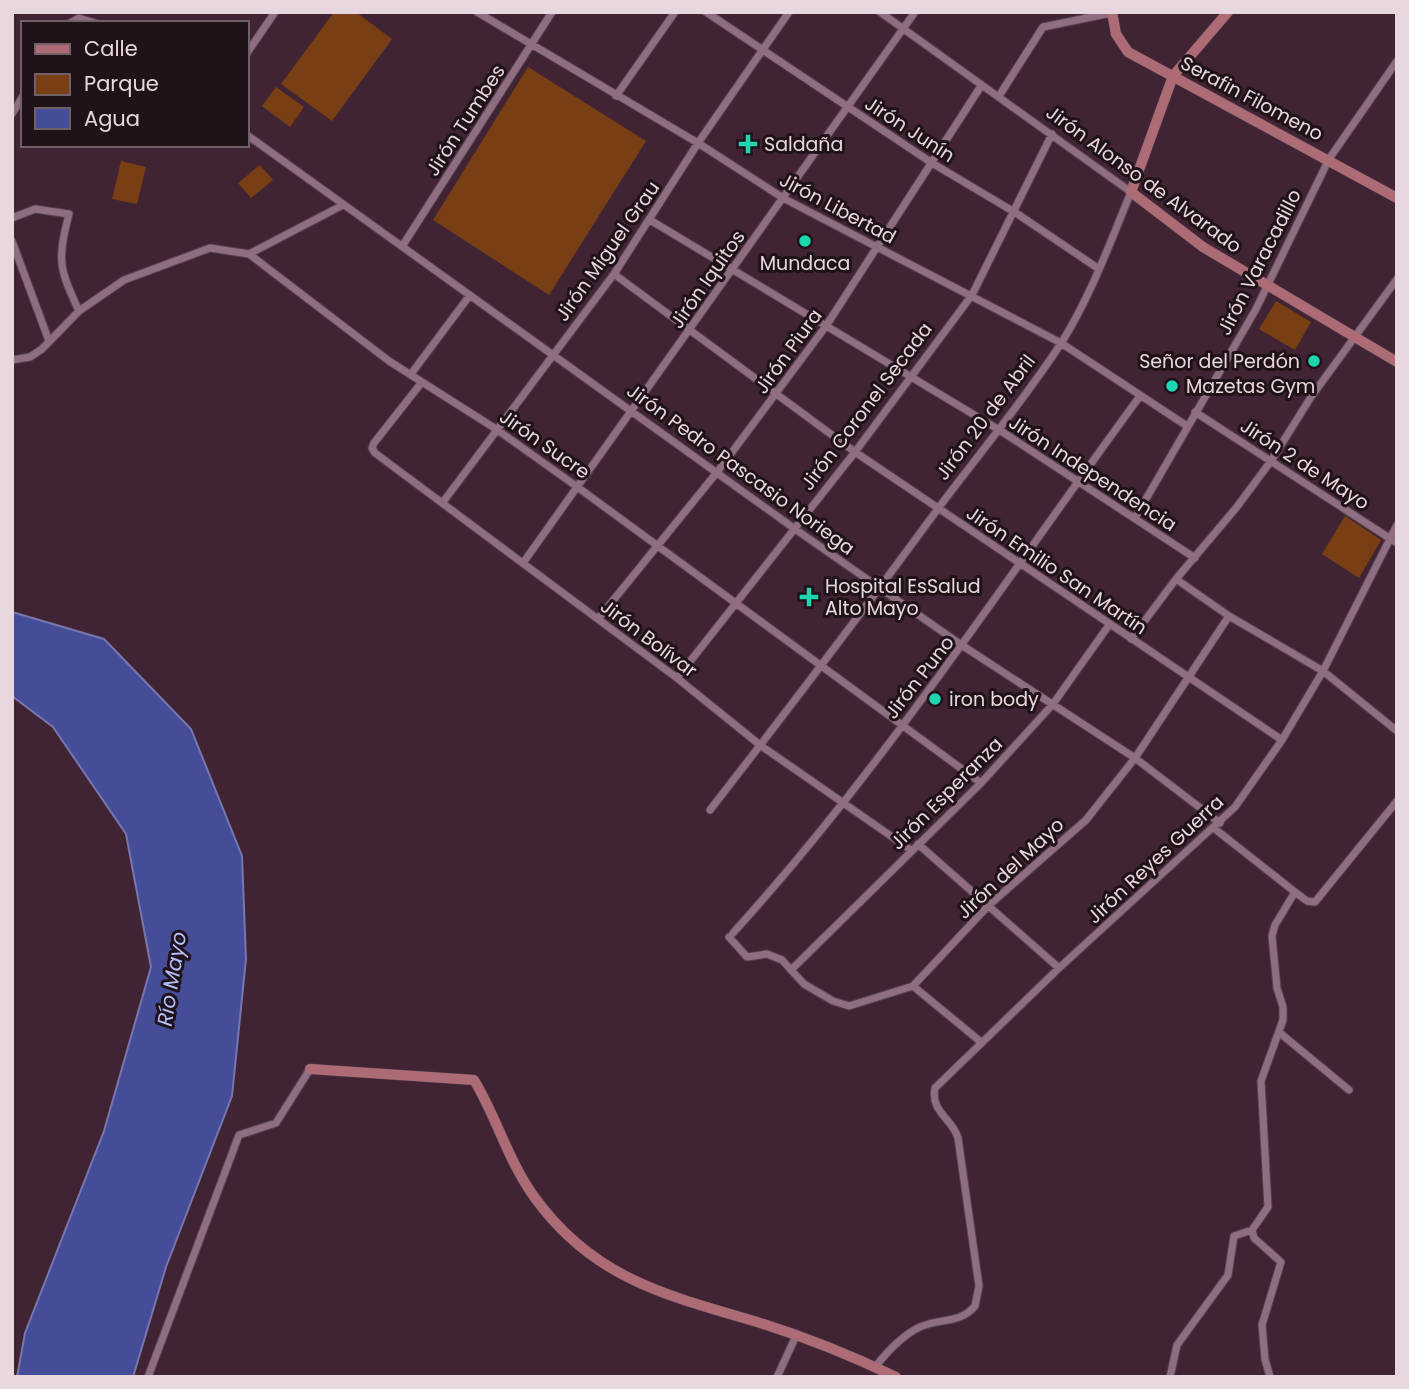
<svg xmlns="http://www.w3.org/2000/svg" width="1409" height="1389" viewBox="0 0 1409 1389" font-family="Poppins,sans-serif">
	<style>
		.green { fill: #793f14 }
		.water { fill: #464d98; stroke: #7776ae; stroke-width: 2 }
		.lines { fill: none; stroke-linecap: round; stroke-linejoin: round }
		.minor-casing { stroke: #58424f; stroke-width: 9 }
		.major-casing { stroke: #58424f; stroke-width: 11 }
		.minor { stroke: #8e6e80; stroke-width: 7 }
		.major { stroke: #ad6c75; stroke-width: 10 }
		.poi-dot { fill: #1fd5b0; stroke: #1f1219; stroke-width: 2.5 }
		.labels { text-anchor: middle; stroke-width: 6; stroke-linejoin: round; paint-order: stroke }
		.street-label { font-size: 19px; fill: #e9d7e0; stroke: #1f1219 }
		.poi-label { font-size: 19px; fill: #e9d7e0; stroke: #1f1219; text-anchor: start }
		.water-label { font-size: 21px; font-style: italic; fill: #b3befd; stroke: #1f1219 }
	</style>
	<rect width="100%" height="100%" fill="#402434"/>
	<path class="green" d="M 334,12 L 356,12 L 392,39 L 332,121 L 281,84 Z
		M 528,67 L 646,141 L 549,295 L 433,220 Z
		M 276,87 L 304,107 L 290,127 L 262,106 Z
		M 121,161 L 146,167 L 137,204 L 112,199 Z
		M 260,165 L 273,180 L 251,198 L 238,183 Z
		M 1276,301 L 1311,322 L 1295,350 L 1259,329 Z
		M 1345,516 L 1381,540 L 1359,578 L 1322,554 Z"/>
	<path class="water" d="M 12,612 L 104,639 L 191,729 L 242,856 L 246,959 L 232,1096 L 166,1267 L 133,1377 L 17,1377 L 25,1333 L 104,1131 L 151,967 L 126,834 L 53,727 L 12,696 Z"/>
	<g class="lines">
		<defs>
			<path id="minor" d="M 477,12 L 698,143 L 783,198 L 1061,343 L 1187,426
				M 706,12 L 932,163 L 1016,213 L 1099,269
				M 70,23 L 79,18 L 95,23
				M 247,53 L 275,12
				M 616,96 L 675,12
				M 999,96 L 1043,27 L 1111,13
				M 12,114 L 23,96
				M 247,135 L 795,529 L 963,646 L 1135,758 L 1220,823
				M 12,218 L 35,209 L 69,214 C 57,261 59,268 79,311
				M 650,220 L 1001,431 L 1195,558
				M 12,241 L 49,341
				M 403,245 L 552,12
				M 249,254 L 343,205
				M 614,274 L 855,452 L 1282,740
				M 12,360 L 30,357 L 42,349 L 79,311 L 124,280 L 210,248 L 249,254 L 389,361 L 496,429 L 576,486 L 981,783
				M 411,374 L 470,295
				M 422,382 L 374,443 L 372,448 L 375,453 L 677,678 L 760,745 L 911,850
				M 1195,412 L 1397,543
				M 443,502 L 614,274 L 698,143 L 789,12
				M 1135,518 L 1256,309 L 1329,159 L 1397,61
				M 523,563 L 915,12
				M 1176,579 L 1229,616 L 1323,671 L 1397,731
				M 598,619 L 718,471 L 826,326 L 981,86
				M 1131,639 L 1176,579 L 1236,508 L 1271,461 L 1311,397 L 1397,279
				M 677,678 L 855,452 L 972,295 L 1052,134
				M 710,810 C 787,711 863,611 937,510 C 978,455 1022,403 1060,345 C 1090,298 1110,243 1131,192 L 880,12
				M 1215,829 L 1295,892 L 1307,901 L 1315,902 L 1397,801
				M 918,844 L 1059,968
				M 733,933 C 885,766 1007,577 1140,396
				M 729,937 L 747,957 L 767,954 L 782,960 L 804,984 L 833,1001 L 849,1006 L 913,986 L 988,906 L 1086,820 L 1135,758 L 1229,616
				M 791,970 L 981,783 L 1053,704 L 1109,625
				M 913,986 L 981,1042
				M 1280,1033 L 1349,1090
				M 875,1367 C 887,1352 902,1335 920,1327 C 940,1318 960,1324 975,1306 L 979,1286 L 958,1138 C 953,1119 930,1112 935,1088 L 1059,968 L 1235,807 L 1282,740 L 1323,671 L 1397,525
				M 148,1377 L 239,1135 L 276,1123 L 310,1069
				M 777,1377 L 796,1336
				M 1170,1377 L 1177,1345 L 1228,1275 L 1234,1236 L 1252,1230
				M 1270,1377 L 1265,1359 L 1262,1325 L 1281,1262 L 1254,1238 L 1252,1230 L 1268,1207 L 1261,1081 L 1283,1020 L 1283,1007 L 1277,988 L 1272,936 L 1275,925 L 1295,892"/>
			<path id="major" d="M 1112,12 L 1116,34 L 1128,52 L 1397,198
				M 1228,12 L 1173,76 L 1131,192 L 1203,247 L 1397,362
				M 310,1069 L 474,1080 C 497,1118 508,1161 535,1198 C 591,1275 660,1294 747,1319 C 798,1334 848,1354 896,1377"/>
		</defs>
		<use href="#minor" class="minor-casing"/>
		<use href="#major" class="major-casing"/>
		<use href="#minor" class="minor"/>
		<use href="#major" class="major"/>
	</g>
	<g class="poi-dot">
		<path d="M744.5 133.5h7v7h7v7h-7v7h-7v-7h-7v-7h7z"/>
		<circle cx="805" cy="241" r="7"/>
		<circle cx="1314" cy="361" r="7"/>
		<circle cx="1172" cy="386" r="7"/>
		<path d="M805.5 586.5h7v7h7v7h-7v7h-7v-7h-7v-7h7z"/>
		<circle cx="935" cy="699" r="7"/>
	</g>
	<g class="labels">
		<g class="street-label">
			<text transform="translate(1252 98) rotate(28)" y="7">Serafin Filomeno</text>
			<text transform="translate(465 120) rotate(-57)" y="7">Jirón Tumbes</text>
			<text transform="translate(910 129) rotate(33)" y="7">Jirón Junín</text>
			<text transform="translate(1144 179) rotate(36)" y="7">Jirón Alonso de Alvarado</text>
			<text transform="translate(838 208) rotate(28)" y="7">Jirón Libertad</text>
			<text transform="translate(607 251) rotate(-55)" y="7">Jirón Miguel Grau</text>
			<text transform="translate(1259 262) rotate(-63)" y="7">Jirón Varacadillo</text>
			<text transform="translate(707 279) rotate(-55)" y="7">Jirón Iquitos</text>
			<text transform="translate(788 351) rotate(-54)" y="7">Jirón Piura</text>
			<text transform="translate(866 406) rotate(-53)" y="7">Jirón Coronel Secada</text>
			<text transform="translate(985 417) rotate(-53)" y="7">Jirón 20 de Abril</text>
			<text transform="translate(545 444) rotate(35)" y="7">Jirón Sucre</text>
			<text transform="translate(1305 464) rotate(33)" y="7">Jirón 2 de Mayo</text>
			<text transform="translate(741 469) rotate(36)" y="7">Jirón Pedro Pascasio Noriega</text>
			<text transform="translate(1093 473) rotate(33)" y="7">Jirón Independencia</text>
			<text transform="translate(1057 570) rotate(34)" y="7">Jirón Emilio San Martín</text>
			<text transform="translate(649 638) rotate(37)" y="7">Jirón Bolívar</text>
			<text transform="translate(919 677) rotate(-52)" y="7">Jirón Puno</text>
			<text transform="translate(946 793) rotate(-45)" y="7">Jirón Esperanza</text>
			<text transform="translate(1155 859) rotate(-43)" y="7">Jirón Reyes Guerra</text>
			<text transform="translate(1010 868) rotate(-43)" y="7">Jirón del Mayo</text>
		</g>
		<g class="poi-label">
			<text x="764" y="151">Saldaña</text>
			<text x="805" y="270" text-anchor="middle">Mundaca</text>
			<text x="1300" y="368" text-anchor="end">Señor del Perdón</text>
			<text x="1186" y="393">Mazetas Gym</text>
			<text x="825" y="593">Hospital EsSalud<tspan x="825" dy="22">Alto Mayo</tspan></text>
			<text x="949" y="706">iron body</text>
		</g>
		<g class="water-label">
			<text transform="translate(172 979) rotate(-81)" y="7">Río Mayo</text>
		</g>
	</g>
	<rect width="1409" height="1389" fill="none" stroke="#e9d7e0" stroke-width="28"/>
	<rect x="21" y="21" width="228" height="126" fill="#1f1219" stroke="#706169" stroke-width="2"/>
	<rect x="35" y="44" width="35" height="10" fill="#ad6c75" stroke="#706169" stroke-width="2"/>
	<text x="84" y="56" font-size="21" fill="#e9d7e0">Calle</text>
	<rect x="35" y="74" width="35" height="21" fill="#793f14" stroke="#706169" stroke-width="2"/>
	<text x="84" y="91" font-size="21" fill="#e9d7e0">Parque</text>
	<rect x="35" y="108" width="35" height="21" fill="#464d98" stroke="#706169" stroke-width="2"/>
	<text x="84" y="126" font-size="21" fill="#e9d7e0">Agua</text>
</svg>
